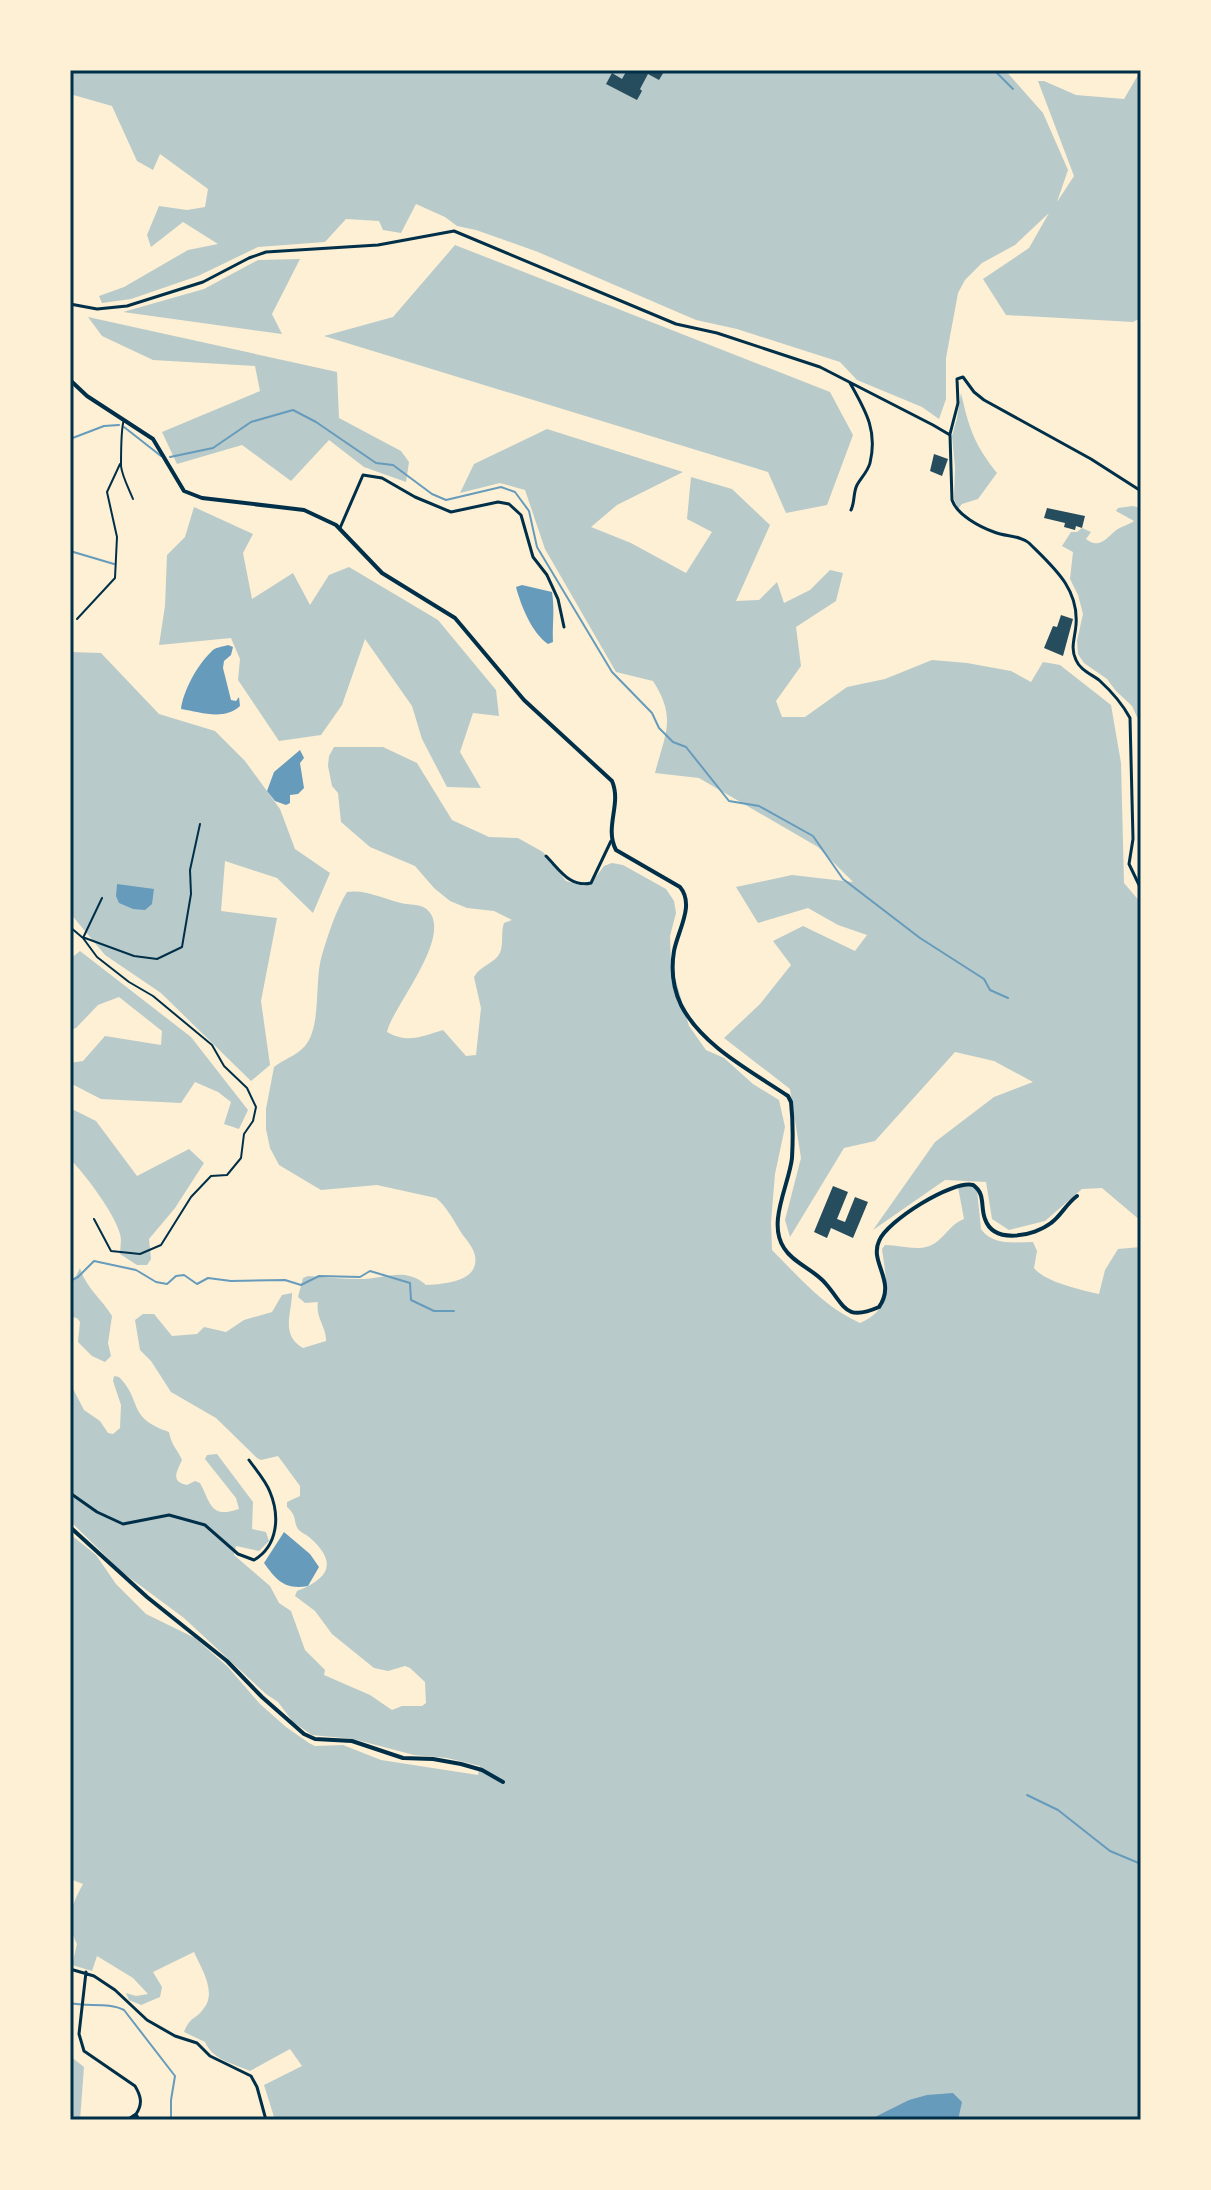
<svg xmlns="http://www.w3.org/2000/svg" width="1211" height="2190" viewBox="0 0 1211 2190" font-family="'PT Sans Narrow',sans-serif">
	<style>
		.green { fill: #b9caca }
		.water { fill: #669bbc }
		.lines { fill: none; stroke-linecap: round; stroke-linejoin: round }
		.stream { stroke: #669bbc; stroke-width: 2 }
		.building { fill: #264d5e }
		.service { stroke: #003049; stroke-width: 2 }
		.minor { stroke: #003049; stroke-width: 3 }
		.tertiary { stroke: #003049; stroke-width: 4 }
		.neatline { fill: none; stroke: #003049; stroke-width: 3 }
	</style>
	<rect width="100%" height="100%" fill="#fdf0d5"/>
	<path class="green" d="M 70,70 L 1005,70 L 1043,113 L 1068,170 L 1057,202 L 1074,176 L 1038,81 L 1044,81 L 1076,95 L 1124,99 L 1141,70 L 1141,318 L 1133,322 L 1006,315 L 983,279 L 1029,248 L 1049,213 L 1015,245 L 982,263 L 965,280 L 958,293 L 946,358 L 946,399 L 939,419 L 922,407 L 857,380 L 840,362 L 737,329 L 696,320 L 538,252 L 476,230 L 457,226 L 445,217 L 416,204 L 401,233 L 383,230 L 379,221 L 346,219 L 325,242 L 258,247 L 198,276 L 131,299 L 102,303 L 99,296 L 124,287 L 188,250 L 218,244 L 183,222 L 151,247 L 147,235 L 159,206 L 187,210 L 205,207 L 208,189 L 160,154 L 153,170 L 137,161 L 112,106 L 70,94 Z
		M 455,245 L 830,392 L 853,435 L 827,505 L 786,513 L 768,472 L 324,336 L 393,317 Z
		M 300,259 L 272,314 L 282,334 L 123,312 L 204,289 L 258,260 Z
		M 88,317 L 337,372 L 339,418 L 401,451 L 409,462 L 406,482 L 364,467 L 329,440 L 291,481 L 242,445 L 177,464 L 162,432 L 260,391 L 255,366 L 153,360 L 102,336 Z
		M 961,393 C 969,428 974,444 997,473 L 978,499 L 962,504 L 958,509 L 954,499 L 955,467 L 952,436 L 957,418 Z
		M 547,429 L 683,472 L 617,505 L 591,527 L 631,543 L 686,573 L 712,532 L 687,519 L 691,477 L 732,489 L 770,525 L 736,601 L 759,600 L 777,582 L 784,603 L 810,590 L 830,570 L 843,573 L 836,601 L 796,627 L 801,666 L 776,701 L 782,717 L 805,717 L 847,687 L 885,679 L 932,660 L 967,663 L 1011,671 L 1031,682 L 1043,662 L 1060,665 L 1111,705 L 1121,763 L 1124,883 L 1141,903 L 1141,1221 L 1102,1188 L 1082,1189 L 1045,1221 L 1009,1230 L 992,1219 L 986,1182 L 945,1180 L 873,1230 L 935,1142 L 994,1097 L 1033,1082 L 994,1061 L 955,1052 L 875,1141 L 844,1148 L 790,1237 L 785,1220 L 801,1158 L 790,1089 L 724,1038 L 760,1004 L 791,965 L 773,941 L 803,926 L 855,951 L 867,935 L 838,925 L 808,908 L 758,923 L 736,887 L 792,875 L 853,882 L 818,847 L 699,778 L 655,773 C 665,734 677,718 653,681 L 616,672 L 545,549 L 525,490 L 500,483 L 460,493 L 474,464 Z
		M 1133,506 L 1141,508 L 1141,746 L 1138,719 L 1132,706 L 1116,691 L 1107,679 L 1084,663 L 1078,654 L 1077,641 L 1083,614 L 1078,595 L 1070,579 L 1073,552 L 1062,546 L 1071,532 L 1077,532 L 1082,528 L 1091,532 L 1086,539 C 1099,549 1106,539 1115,531 C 1121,526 1129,525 1134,521 L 1116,511 L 1118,508 Z
		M 194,507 L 253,534 L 243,553 L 252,599 L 293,573 L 310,605 L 329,575 L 349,567 L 438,620 L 496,690 L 499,716 L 473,713 L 460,752 L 481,788 L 447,787 L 422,739 L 412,706 L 365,639 L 342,705 L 321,735 L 279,741 L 238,680 L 240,659 L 231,638 L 159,645 L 165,606 L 167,555 L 185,537 Z
		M 70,652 L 101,653 L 159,714 L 215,731 L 245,761 L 280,809 L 295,849 L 330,873 L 313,913 L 277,878 L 225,861 L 221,911 L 277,918 L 261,1001 L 270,1065 L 251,1081 L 161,993 L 105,955 L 70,913 Z
		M 334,747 L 383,747 L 417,763 L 452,820 L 489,837 L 518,838 L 543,852 L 566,881 L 584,886 L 592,882 L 604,866 L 612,863 L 623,865 L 666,889 L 674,901 L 676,913 L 670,936 L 671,964 L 689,1026 L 706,1050 L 724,1058 L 753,1084 L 779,1100 L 785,1127 L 775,1174 L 771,1222 L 772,1250 C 799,1277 824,1307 860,1323 C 895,1308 886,1281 882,1249 L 885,1245 C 904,1245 924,1255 940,1239 C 949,1231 953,1223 964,1219 L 958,1187 L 971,1187 L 977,1190 L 981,1229 C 993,1246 1014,1242 1033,1242 L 1037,1251 L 1034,1268 C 1045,1282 1081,1290 1099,1294 L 1105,1270 L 1118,1249 L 1141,1247 L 1141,2120 L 275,2120 L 264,2085 L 302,2066 L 290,2049 L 250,2071 C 232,2063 213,2060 205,2042 L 184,2032 C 191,2015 196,2020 204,2008 C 217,1992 201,1968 194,1952 L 153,1972 L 162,1987 L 160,1997 L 141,2005 L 129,2000 L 126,1993 L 136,1996 L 148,1994 L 133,1978 L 97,1956 L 92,1971 L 72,1965 L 77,1944 C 65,1921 71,1906 83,1884 L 70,1879 L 70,1534 L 96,1555 L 116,1584 L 146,1614 L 195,1638 L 228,1667 L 260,1704 L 286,1727 L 309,1743 L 315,1746 L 343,1745 L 381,1760 L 478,1775 L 480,1766 L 447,1758 L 414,1755 L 353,1739 L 312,1735 L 293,1722 L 278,1702 L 266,1694 L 184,1618 L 122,1572 L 70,1521 L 70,1383 L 84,1410 L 100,1421 L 108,1433 L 113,1434 L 120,1428 L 121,1405 L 113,1381 L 114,1376 L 119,1377 C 143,1401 126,1417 169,1432 C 172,1447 177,1448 182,1460 C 177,1471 170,1482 187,1485 L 195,1481 L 200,1483 C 211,1503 210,1519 239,1509 L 236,1498 L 205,1459 L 207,1455 L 217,1454 L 253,1502 L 252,1529 L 266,1532 L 269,1541 L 259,1551 L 236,1546 L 234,1555 L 270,1586 L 279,1603 L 291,1611 L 305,1650 L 325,1670 L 324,1675 L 370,1695 L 392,1710 L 402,1706 L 422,1706 L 426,1703 L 425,1682 L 410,1668 L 405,1666 L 388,1671 L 374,1668 L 332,1634 L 315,1611 L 295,1596 L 297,1591 C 330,1578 338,1562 309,1537 C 306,1534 301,1533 298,1529 C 293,1521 298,1517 287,1507 L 287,1502 L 300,1496 L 300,1486 L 278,1456 L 261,1460 L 257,1458 L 216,1418 L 171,1392 L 151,1361 L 140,1350 L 135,1320 L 143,1314 L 154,1314 L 172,1336 L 197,1334 L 204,1327 L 226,1332 L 244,1320 L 272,1312 L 282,1295 L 292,1293 C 292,1313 280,1335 303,1348 L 326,1341 C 327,1328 315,1317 318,1302 L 305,1303 L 298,1297 L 303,1278 L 308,1276 C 325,1277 342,1279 359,1279 C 385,1279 405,1266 426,1285 C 443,1284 480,1282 475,1256 C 474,1249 467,1240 462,1234 C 454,1221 447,1207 436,1198 L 377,1185 L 321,1190 L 279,1165 L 270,1148 L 266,1129 L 266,1109 L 274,1067 C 284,1059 296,1056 305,1046 C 322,1026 314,980 322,955 C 328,935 336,910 347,892 C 365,889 384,899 401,903 C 409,905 419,904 425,908 C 458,931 392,1007 387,1032 C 408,1044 423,1036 443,1030 L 466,1056 L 476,1055 L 481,1008 L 474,977 C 480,966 492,964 498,956 C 505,947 500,933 504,923 L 512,920 L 494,911 L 467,908 L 450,901 L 434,888 L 415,866 L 370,847 L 341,822 L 338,793 L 332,786 L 328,766 L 329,756 Z
		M 80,951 L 191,1037 L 248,1110 L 239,1129 L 224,1124 L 231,1102 L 218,1092 L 195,1082 L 181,1103 L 101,1099 L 70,1083 L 70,1063 L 83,1061 L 105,1036 L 161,1045 L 162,1031 L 119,997 L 98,1005 L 76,1028 L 70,1030 L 70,959 Z
		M 70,1108 L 96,1121 L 137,1176 L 189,1149 L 204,1163 L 175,1208 L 149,1239 L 151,1259 L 147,1265 L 137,1265 L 120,1254 C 120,1248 122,1240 120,1234 C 115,1214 85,1174 70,1159 Z
		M 80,1268 C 86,1288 101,1298 112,1316 L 108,1343 L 111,1356 L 105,1362 L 92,1356 L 78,1342 L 80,1322 L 77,1318 L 70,1317 L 70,1281 L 75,1278 Z
		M 70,2056 L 84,2067 L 80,2120 L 70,2120 Z"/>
	<path class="water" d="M 522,585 L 552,592 C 555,612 552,624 553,642 L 548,644 C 532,633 521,606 516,587 Z
		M 228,645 L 233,647 L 231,655 L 224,661 L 223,668 L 231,700 L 236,701 L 239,697 L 240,706 C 224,721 200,712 181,709 C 183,691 198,664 211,652 C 215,647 222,647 228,645 Z
		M 300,750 L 304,758 L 300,763 L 304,788 L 298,794 L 290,795 L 290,803 L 286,805 L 275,801 L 267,791 L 274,772 Z
		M 117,884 L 154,889 L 152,904 L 145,910 L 133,909 L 119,903 L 116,896 Z
		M 284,1532 L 310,1554 L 319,1567 L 308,1586 C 285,1590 277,1581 264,1563 Z
		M 953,2093 L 962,2102 L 958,2120 L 869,2120 L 909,2100 L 927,2095 Z"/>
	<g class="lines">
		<path class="stream" d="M 994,70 L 1013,89
			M 124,427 L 161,456
			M 70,439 L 104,426 L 119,425
			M 170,457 L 213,448 L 251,422 L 293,410 L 316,422 L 376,463 L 393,465 L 432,494 L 446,500 L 501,487 L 515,492 L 529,511 L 537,547 L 612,672 L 652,713 L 659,728 L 673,742 L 686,747 L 729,801 L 759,806 L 813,836 L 843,879 L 920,938 L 984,979 L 990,990 L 1008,998
			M 70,551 L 114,564
			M 70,1281 L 78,1277 L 94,1261 L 136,1270 L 156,1282 L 167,1284 L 176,1276 L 184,1275 L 197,1284 L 208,1278 L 231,1281 L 285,1280 L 301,1285 L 319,1276 L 360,1277 L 370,1271 L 410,1283 L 411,1300 L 434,1311 L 454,1311
			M 1027,1795 L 1058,1810 L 1110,1851 L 1141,1864
			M 70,2003 C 87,2007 109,2002 124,2010 L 175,2076 L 171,2100 L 171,2120"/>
	</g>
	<path class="building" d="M 627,70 L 665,70 L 659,80 L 648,74 L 640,89 L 642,91 L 637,100 L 606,84 L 612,73 L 622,79 Z
		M 934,454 L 948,459 L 942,476 L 930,471 Z
		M 1047,508 L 1085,516 L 1082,528 L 1076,526 L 1075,530 L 1064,527 L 1065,523 L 1044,518 Z
		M 1061,615 L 1073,619 L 1063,656 L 1044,648 L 1053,626 L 1057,627 Z
		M 833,1186 L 848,1192 L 837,1219 L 845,1222 L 855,1197 L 868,1202 L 853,1238 L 831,1228 L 827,1238 L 814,1232 Z"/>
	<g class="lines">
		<path class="service" d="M 124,420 C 121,427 121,458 121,466 C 122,476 129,489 133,499
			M 77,619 L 115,578 L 117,537 L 107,492 L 120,464
			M 70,927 L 83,938 L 102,898
			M 83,938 L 97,957 L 129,982 L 153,996 L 212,1045 L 224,1066 L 247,1088 L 256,1107 L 253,1121 L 244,1134 L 241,1158 L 227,1175 L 211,1176 L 191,1197 L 161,1245 L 140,1254 L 111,1251 L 94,1219
			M 85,938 L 134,956 L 157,959 L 182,947 L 191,894 L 190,870 L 200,824"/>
		<path class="minor" d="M 70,304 L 97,309 L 127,306 L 203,282 L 249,258 L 266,252 L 378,245 L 454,231 L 676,324 L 717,333 L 820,367 L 933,425 L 950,435 L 952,500 C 957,515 980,527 994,532 C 1006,537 1020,535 1029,543 C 1053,567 1079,588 1076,625 C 1075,638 1070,648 1076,660 C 1080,670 1091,674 1099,680 C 1111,691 1122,703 1130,718 L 1133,839 L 1129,864 L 1141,889
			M 850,383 C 865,410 878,430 870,463 C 868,471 861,478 857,485 C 853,493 855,502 851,510
			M 950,434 L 958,403 L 957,379 L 963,377 L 974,392 L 984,400 L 1091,459 L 1141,491
			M 340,528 L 363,475 L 382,478 L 415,497 L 451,512 L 498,502 L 509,504 L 521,515 L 533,557 L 547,575 L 558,599 L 564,627
			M 546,856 C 560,870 570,888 591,883 L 611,841
			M 70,1493 L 97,1512 L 123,1524 L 169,1515 L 205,1525 L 238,1554 L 254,1560 C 278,1546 280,1516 270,1492 C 266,1481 256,1470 249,1460
			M 70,1969 L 94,1976 L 115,1990 L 147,2020 L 175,2036 L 197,2043 L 210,2056 L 251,2076 L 257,2087 L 266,2120
			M 86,1972 L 79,2034 L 84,2051 L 135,2086 C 141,2096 143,2104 136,2114 L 139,2120
			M 127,2120 L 136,2114"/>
		<path class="tertiary" d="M 70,380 L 87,396 L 153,439 L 184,491 L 202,498 L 304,510 L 336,525 L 382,573 L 455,618 L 524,700 L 612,781 C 622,804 604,827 616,850 L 680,887 C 695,905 678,930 674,951 C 671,969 673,988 681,1005 C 702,1046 751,1071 788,1096 L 791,1102 C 793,1120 793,1140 792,1158 C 789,1185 767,1223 784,1248 C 793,1263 815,1270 826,1284 C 845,1306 845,1322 879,1307 C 897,1281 869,1263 879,1241 C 887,1221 952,1180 973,1185 C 986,1194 980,1206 985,1219 C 994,1245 1034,1236 1051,1223 C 1061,1216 1066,1204 1077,1196
			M 70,1527 L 147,1597 L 227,1661 L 262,1697 L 304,1734 L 315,1739 L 352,1741 L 403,1758 L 433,1759 L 461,1764 L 482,1770 L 503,1782"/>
	</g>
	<rect width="1211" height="2190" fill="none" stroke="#fdf0d5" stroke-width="144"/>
	<rect x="72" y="72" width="1067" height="2046" class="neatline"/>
</svg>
